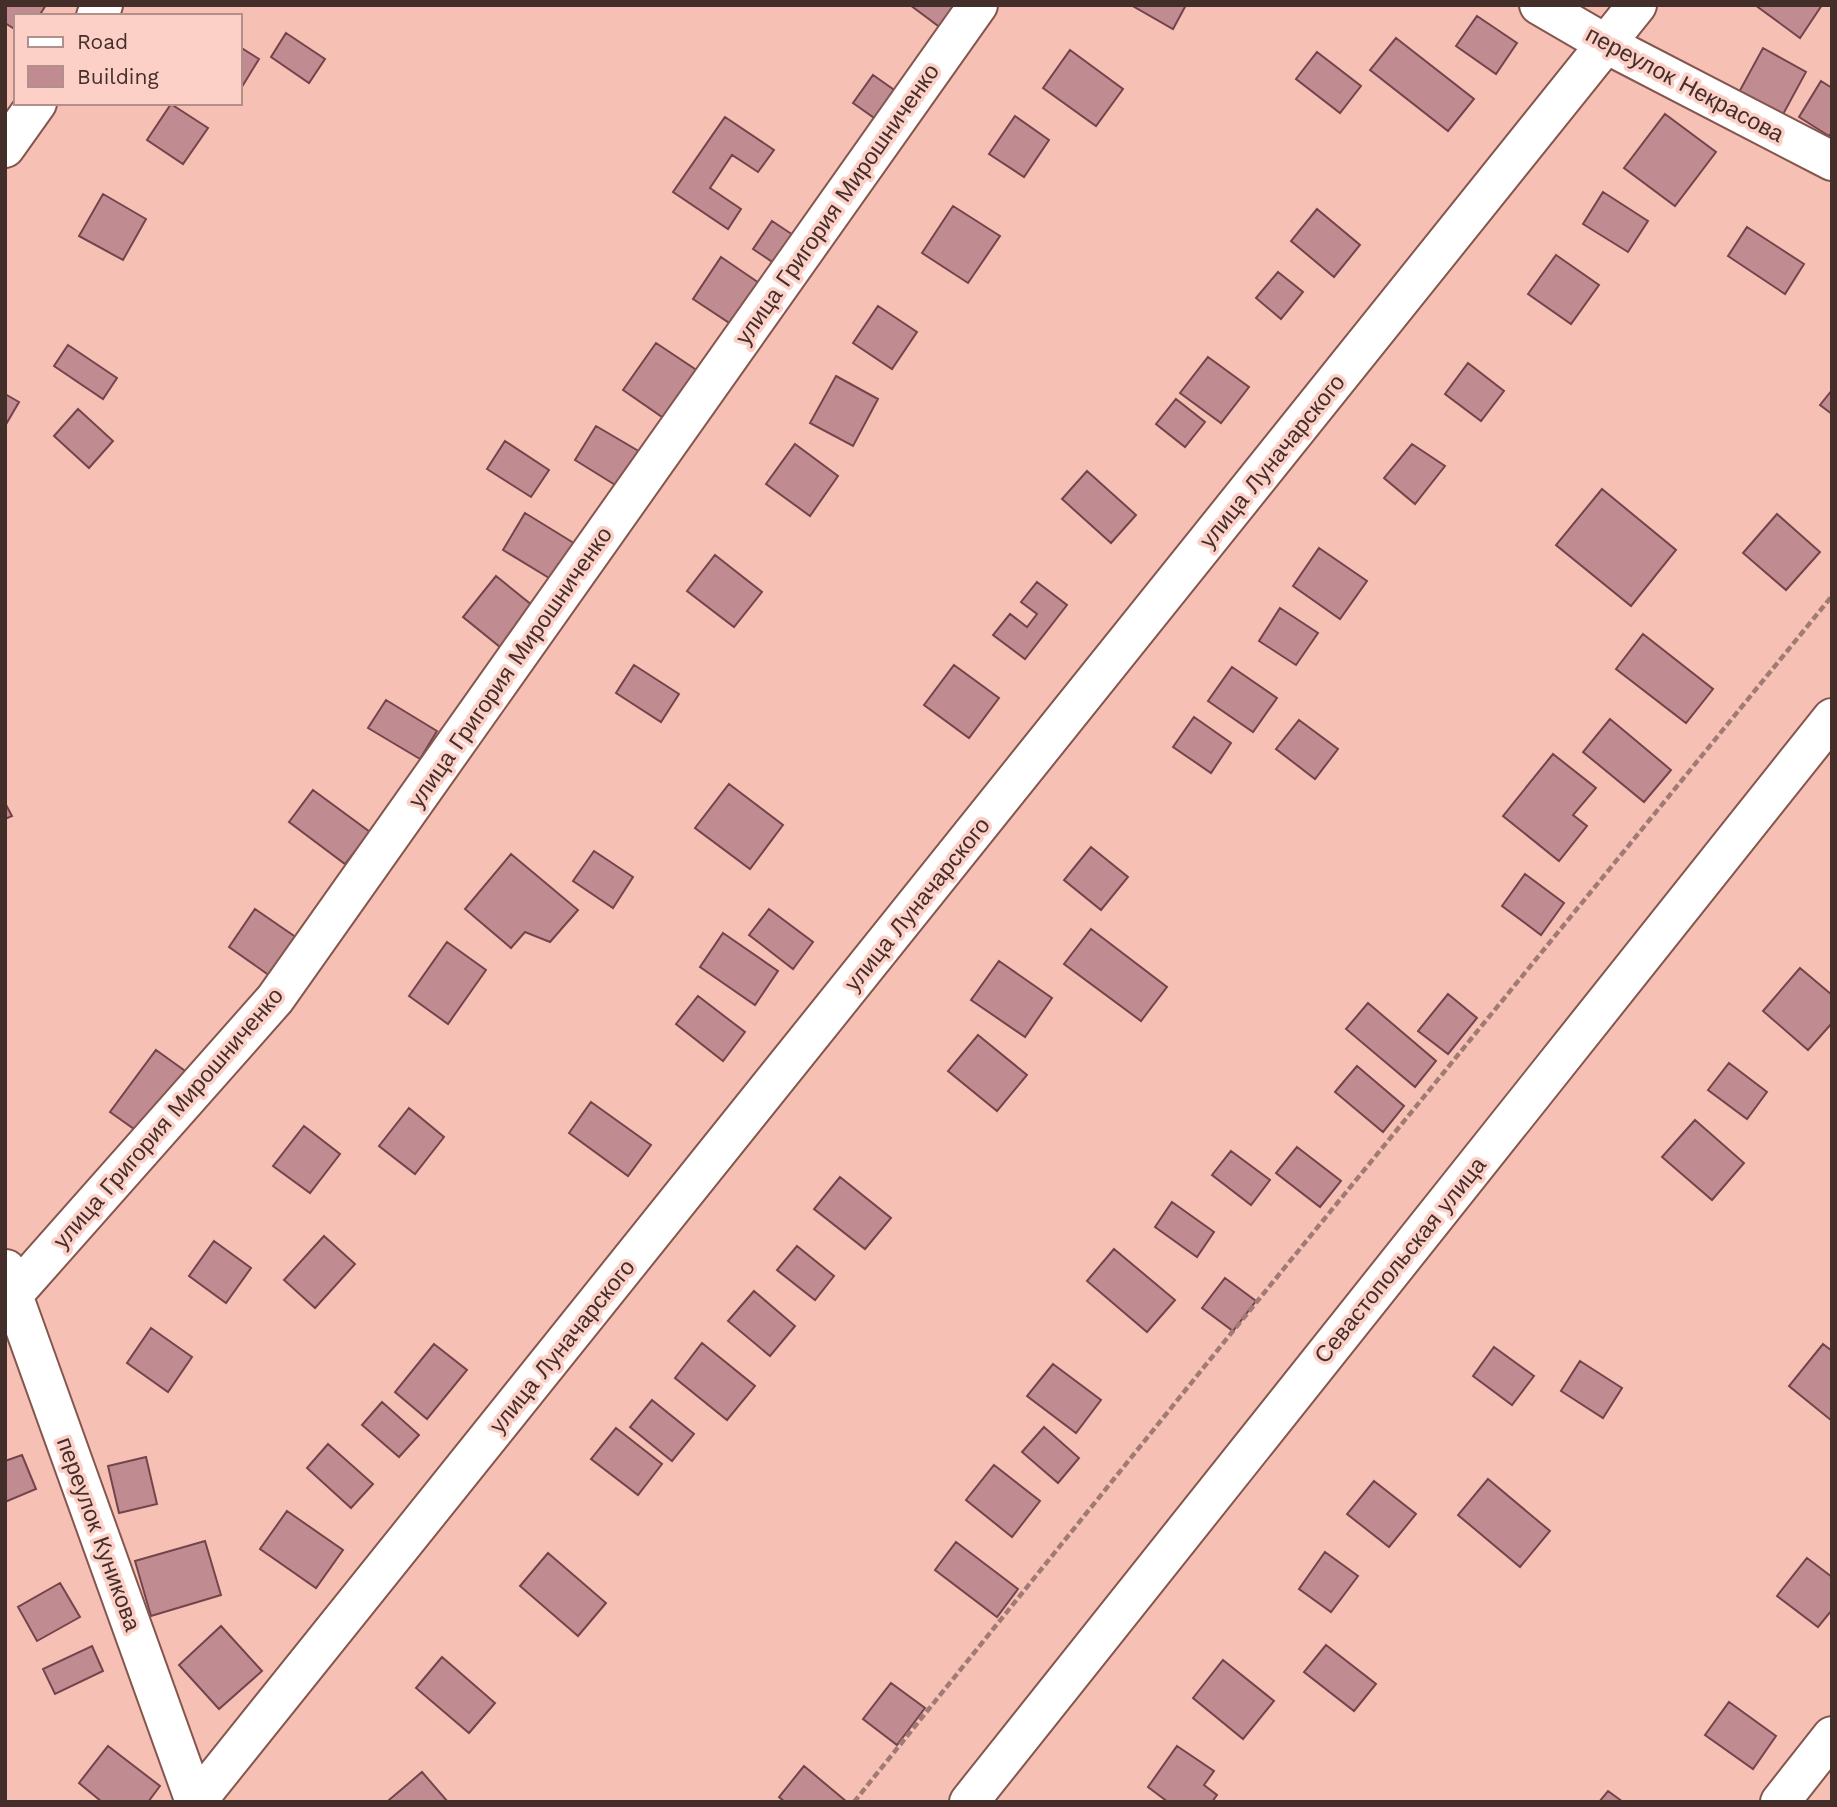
<svg xmlns="http://www.w3.org/2000/svg" width="1837" height="1807" viewBox="0 0 1837 1807" font-family="'Work Sans',sans-serif">
	<style>
		.building { fill: #c08c92; stroke: #73454b; stroke-width: 2 }
		.lines { fill: none; stroke-linecap: round; stroke-linejoin: round }
		.minor-casing { stroke: #84564d; stroke-width: 42 }
		.path { stroke: #a17b73; stroke-width: 4.5; stroke-dasharray: 7 3.5; stroke-linecap: butt }
		.minor { stroke: #fff; stroke-width: 38 }
		.labels { text-anchor: middle; stroke-width: 7; stroke-linejoin: round; paint-order: stroke }
		.street-label { font-size: 23px; fill: #432e2a; stroke: #fcd0c7 }
	</style>
	<rect width="100%" height="100%" fill="#f6c0b5"/>
	<path class="building" d="M 5,5 L 46,5 L 39,16 L 16,16 L 16,30 L 5,23 Z
		M 910,5 L 964,5 L 945,31 Z
		M 1131,5 L 1186,5 L 1173,29 Z
		M 1755,5 L 1822,5 L 1800,38 Z
		M 1477,16 L 1517,43 L 1496,74 L 1456,46 Z
		M 286,33 L 325,59 L 309,83 L 271,57 Z
		M 1396,38 L 1474,99 L 1448,131 L 1370,70 Z
		M 240,47 L 259,59 L 240,90 Z
		M 1763,48 L 1806,72 L 1781,118 L 1738,94 Z
		M 1070,50 L 1123,89 L 1096,126 L 1043,88 Z
		M 1317,52 L 1361,86 L 1340,113 L 1296,79 Z
		M 873,75 L 900,94 L 880,122 L 853,103 Z
		M 1821,81 L 1832,88 L 1832,132 L 1829,136 L 1799,117 Z
		M 171,104 L 208,128 L 183,164 L 147,140 Z
		M 1665,114 L 1716,152 L 1675,206 L 1624,168 Z
		M 1015,116 L 1049,140 L 1024,177 L 989,154 Z
		M 725,117 L 774,150 L 758,172 L 732,155 L 710,188 L 741,209 L 728,229 L 673,192 Z
		M 1603,192 L 1648,221 L 1628,252 L 1583,224 Z
		M 103,194 L 146,219 L 123,260 L 79,236 Z
		M 953,206 L 1000,236 L 968,283 L 922,253 Z
		M 1317,209 L 1360,245 L 1334,277 L 1291,241 Z
		M 772,221 L 796,237 L 777,265 L 753,249 Z
		M 1747,227 L 1804,264 L 1785,294 L 1728,256 Z
		M 1556,255 L 1599,285 L 1571,324 L 1528,294 Z
		M 721,257 L 762,285 L 734,326 L 693,299 Z
		M 1278,272 L 1303,292 L 1281,319 L 1256,298 Z
		M 878,306 L 917,332 L 892,369 L 853,343 Z
		M 656,343 L 698,371 L 665,419 L 623,390 Z
		M 68,345 L 117,378 L 103,399 L 54,366 Z
		M 1208,357 L 1249,387 L 1221,423 L 1180,393 Z
		M 1468,363 L 1504,391 L 1481,421 L 1445,394 Z
		M 836,376 L 878,399 L 853,446 L 810,423 Z
		M 1832,390 L 1832,414 L 1820,405 Z
		M 5,394 L 19,402 L 5,426 Z
		M 1176,399 L 1205,422 L 1185,447 L 1156,424 Z
		M 78,409 L 113,441 L 89,468 L 54,436 Z
		M 596,426 L 642,453 L 620,488 L 575,460 Z
		M 505,441 L 549,470 L 531,497 L 487,469 Z
		M 795,444 L 838,476 L 810,516 L 766,484 Z
		M 1412,444 L 1445,466 L 1415,504 L 1384,478 Z
		M 1087,471 L 1136,515 L 1111,543 L 1062,499 Z
		M 1602,489 L 1676,550 L 1631,606 L 1556,545 Z
		M 525,513 L 577,545 L 554,581 L 503,550 Z
		M 1777,514 L 1820,552 L 1786,590 L 1743,553 Z
		M 1319,548 L 1367,581 L 1340,619 L 1293,586 Z
		M 715,555 L 762,592 L 734,627 L 687,591 Z
		M 496,576 L 538,610 L 505,651 L 463,617 Z
		M 1037,582 L 1067,605 L 1025,659 L 993,635 L 1010,614 L 1027,627 L 1037,614 L 1021,602 Z
		M 1280,608 L 1318,633 L 1296,665 L 1259,641 Z
		M 1643,634 L 1713,689 L 1686,723 L 1616,669 Z
		M 634,665 L 679,694 L 661,722 L 616,693 Z
		M 954,665 L 999,698 L 969,738 L 924,705 Z
		M 1232,667 L 1277,698 L 1253,732 L 1208,701 Z
		M 386,700 L 437,731 L 420,759 L 368,728 Z
		M 1194,717 L 1231,743 L 1211,773 L 1173,747 Z
		M 1610,719 L 1671,770 L 1644,802 L 1583,752 Z
		M 1299,720 L 1338,749 L 1315,779 L 1276,749 Z
		M 1553,754 L 1596,788 L 1573,815 L 1587,826 L 1559,861 L 1503,816 Z
		M 729,784 L 783,825 L 750,869 L 695,828 Z
		M 313,790 L 370,832 L 345,864 L 289,822 Z
		M 5,803 L 12,816 L 5,819 Z
		M 1091,847 L 1128,877 L 1101,910 L 1064,880 Z
		M 594,851 L 633,877 L 613,908 L 573,881 Z
		M 511,854 L 578,910 L 550,942 L 525,932 L 511,948 L 465,909 Z
		M 1525,874 L 1564,903 L 1541,935 L 1502,906 Z
		M 255,909 L 300,940 L 273,978 L 229,947 Z
		M 769,909 L 813,942 L 793,969 L 749,935 Z
		M 1091,929 L 1167,987 L 1141,1021 L 1064,964 Z
		M 723,933 L 778,971 L 755,1005 L 700,967 Z
		M 447,942 L 486,970 L 448,1024 L 409,996 Z
		M 999,961 L 1052,998 L 1025,1037 L 971,1000 Z
		M 1800,968 L 1832,995 L 1832,1023 L 1808,1050 L 1763,1011 Z
		M 1448,994 L 1477,1018 L 1448,1054 L 1418,1031 Z
		M 698,996 L 745,1032 L 723,1061 L 676,1024 Z
		M 1368,1003 L 1436,1061 L 1415,1087 L 1346,1029 Z
		M 978,1035 L 1027,1075 L 997,1111 L 948,1071 Z
		M 156,1050 L 188,1073 L 144,1136 L 110,1112 Z
		M 1729,1063 L 1767,1092 L 1747,1119 L 1708,1090 Z
		M 1357,1066 L 1404,1106 L 1383,1132 L 1335,1092 Z
		M 591,1102 L 651,1145 L 628,1176 L 569,1133 Z
		M 409,1108 L 444,1137 L 415,1174 L 379,1146 Z
		M 1695,1120 L 1744,1163 L 1712,1200 L 1662,1157 Z
		M 304,1126 L 340,1154 L 310,1193 L 273,1166 Z
		M 1297,1147 L 1341,1181 L 1320,1207 L 1276,1173 Z
		M 1231,1151 L 1270,1180 L 1251,1205 L 1212,1175 Z
		M 840,1177 L 891,1218 L 865,1249 L 814,1209 Z
		M 1172,1202 L 1214,1232 L 1197,1257 L 1155,1227 Z
		M 324,1236 L 355,1264 L 315,1308 L 284,1280 Z
		M 214,1241 L 251,1268 L 226,1303 L 189,1276 Z
		M 797,1246 L 834,1276 L 815,1300 L 777,1270 Z
		M 1114,1249 L 1175,1300 L 1147,1332 L 1087,1281 Z
		M 1225,1278 L 1256,1301 L 1233,1331 L 1202,1308 Z
		M 754,1291 L 795,1326 L 770,1356 L 728,1321 Z
		M 151,1328 L 192,1357 L 168,1392 L 127,1363 Z
		M 702,1343 L 755,1386 L 727,1420 L 675,1378 Z
		M 434,1344 L 467,1370 L 427,1419 L 395,1392 Z
		M 1823,1344 L 1832,1351 L 1832,1421 L 1789,1386 Z
		M 1494,1347 L 1534,1376 L 1512,1405 L 1473,1376 Z
		M 1580,1361 L 1622,1388 L 1603,1418 L 1561,1391 Z
		M 1053,1364 L 1101,1400 L 1076,1433 L 1027,1396 Z
		M 652,1400 L 694,1434 L 672,1461 L 630,1427 Z
		M 382,1402 L 419,1435 L 399,1457 L 362,1425 Z
		M 1044,1427 L 1079,1458 L 1058,1483 L 1022,1452 Z
		M 616,1428 L 662,1464 L 638,1495 L 591,1459 Z
		M 328,1444 L 373,1484 L 351,1508 L 307,1468 Z
		M 22,1455 L 36,1489 L 5,1502 L 5,1461 Z
		M 146,1457 L 157,1504 L 119,1513 L 108,1466 Z
		M 994,1465 L 1040,1501 L 1012,1537 L 966,1500 Z
		M 1488,1479 L 1550,1531 L 1520,1567 L 1458,1515 Z
		M 1374,1481 L 1416,1514 L 1389,1547 L 1347,1514 Z
		M 287,1511 L 343,1550 L 316,1588 L 260,1549 Z
		M 205,1541 L 221,1595 L 151,1616 L 135,1561 Z
		M 956,1542 L 1018,1589 L 997,1617 L 935,1570 Z
		M 1325,1552 L 1358,1576 L 1331,1612 L 1299,1589 Z
		M 548,1553 L 606,1603 L 578,1636 L 520,1586 Z
		M 1807,1558 L 1832,1577 L 1832,1610 L 1818,1627 L 1777,1596 Z
		M 60,1583 L 80,1617 L 37,1641 L 18,1607 Z
		M 221,1626 L 262,1671 L 219,1709 L 179,1665 Z
		M 1326,1645 L 1376,1684 L 1354,1711 L 1304,1672 Z
		M 92,1646 L 103,1671 L 55,1694 L 43,1669 Z
		M 442,1657 L 495,1703 L 469,1733 L 416,1688 Z
		M 1223,1660 L 1274,1701 L 1243,1739 L 1193,1698 Z
		M 891,1683 L 925,1708 L 897,1745 L 863,1719 Z
		M 1729,1702 L 1776,1736 L 1753,1769 L 1705,1735 Z
		M 108,1746 L 160,1786 L 148,1802 L 102,1802 L 79,1783 Z
		M 1177,1746 L 1214,1771 L 1204,1785 L 1217,1795 L 1212,1802 L 1168,1802 L 1148,1787 Z
		M 804,1766 L 847,1802 L 785,1802 L 779,1797 Z
		M 422,1772 L 448,1802 L 390,1802 L 389,1800 Z
		M 1608,1791 L 1623,1802 L 1599,1802 Z"/>
	<g class="lines">
		<defs>
			<path id="minor" d="M 1539,5 L 1606,44 L 1832,161
				M 96,16 L 103,5
				M 5,148 L 37,103
				M 6,1269 L 13,1295 L 195,1802
				M 5,1299 L 13,1295 L 275,999 L 978,5
				M 196,1802 L 1637,5
				M 969,1802 L 1832,718
				M 1780,1802 L 1832,1736"/>
		</defs>
		<use href="#minor" class="minor-casing"/>
		<path class="path" d="M 854,1802 L 1233,1331 L 1832,596"/>
		<use href="#minor" class="minor"/>
	</g>
	<g class="labels">
		<g class="street-label">
			<text transform="translate(1685 84) rotate(28)" y="8">переулок Некрасова</text>
			<text transform="translate(837 204) rotate(-55)" y="8">улица Григория Мирошниченко</text>
			<text transform="translate(1272 461) rotate(-51)" y="8">улица Луначарского</text>
			<text transform="translate(510 667) rotate(-55)" y="8">улица Григория Мирошниченко</text>
			<text transform="translate(917 904) rotate(-51)" y="8">улица Луначарского</text>
			<text transform="translate(168 1118) rotate(-49)" y="8">улица Григория Мирошниченко</text>
			<text transform="translate(1400 1260) rotate(-51)" y="8">Севастопольская улица</text>
			<text transform="translate(562 1346) rotate(-51)" y="8">улица Луначарского</text>
			<text transform="translate(99 1534) rotate(70)" y="8">переулок Куникова</text>
		</g>
	</g>
	<rect width="1837" height="1807" fill="none" stroke="#432e2a" stroke-width="14"/>
	<rect x="14" y="14" width="228" height="91" fill="#fcd0c7" stroke="#b28f88" stroke-width="2"/>
	<rect x="28" y="37" width="35" height="10" fill="#ffffff" stroke="#b28f88" stroke-width="2"/>
	<text x="77" y="49" font-size="21" fill="#432e2a">Road</text>
	<rect x="28" y="66" width="35" height="21" fill="#c08c92" stroke="#b28f88" stroke-width="2"/>
	<text x="77" y="84" font-size="21" fill="#432e2a">Building</text>
</svg>
